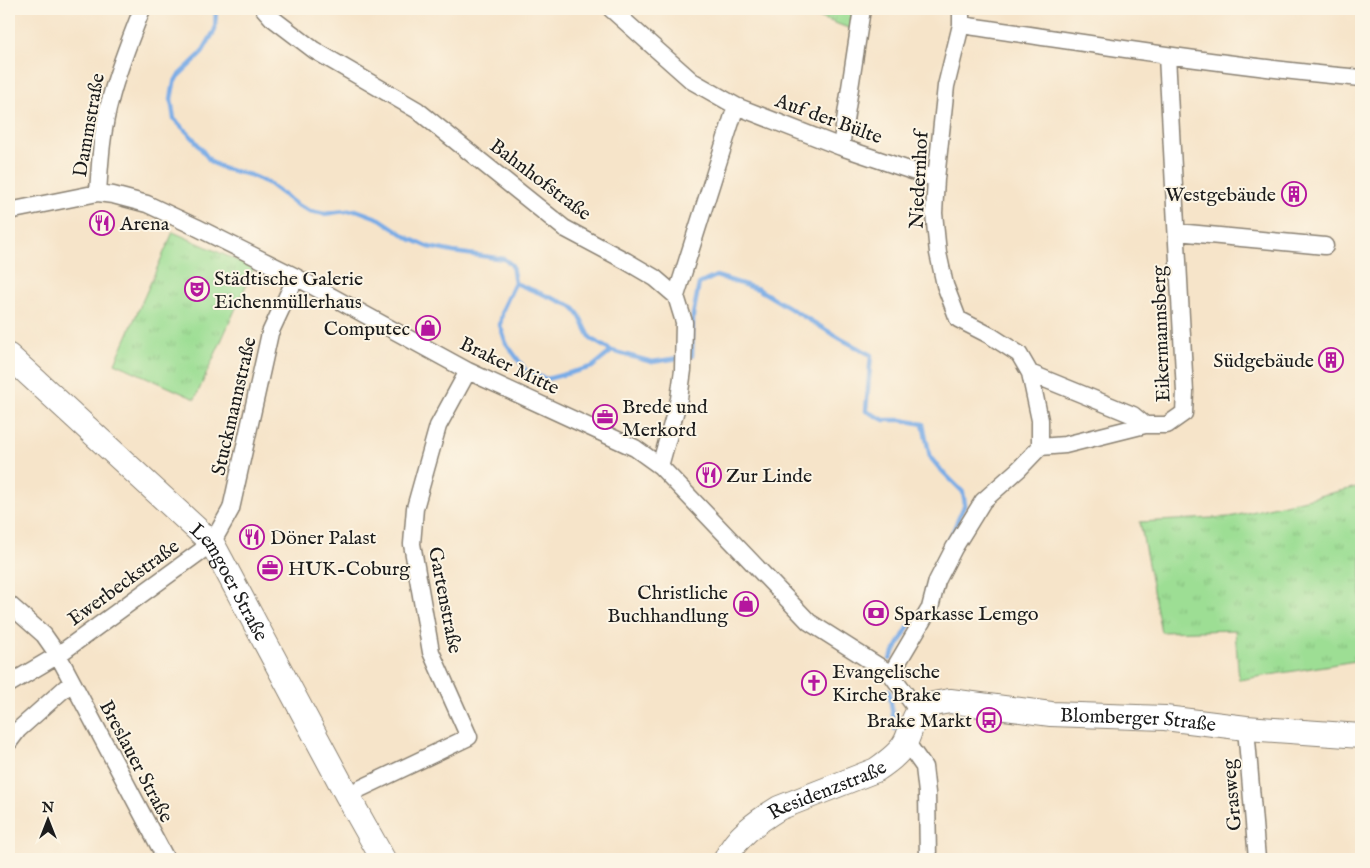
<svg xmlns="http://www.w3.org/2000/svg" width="1370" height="868" viewBox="0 0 1370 868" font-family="'IM FELL English',serif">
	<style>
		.grass { fill: url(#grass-tufts); stroke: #5c7d58 }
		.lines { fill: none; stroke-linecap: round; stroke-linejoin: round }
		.stream { stroke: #79ace6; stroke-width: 4.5 }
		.street-casing { stroke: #898072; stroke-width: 19 }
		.secondary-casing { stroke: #898072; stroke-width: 26 }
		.street { stroke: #fff; stroke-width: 16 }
		.secondary { stroke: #fff; stroke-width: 24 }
		.labels { text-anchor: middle; stroke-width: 4; stroke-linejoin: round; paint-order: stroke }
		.street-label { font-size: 20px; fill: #1c1c1c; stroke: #fcf5e5 }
		.poi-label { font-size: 20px; fill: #1c1c1c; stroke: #fcf5e5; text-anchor: start }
	</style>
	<defs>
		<pattern id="grass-tufts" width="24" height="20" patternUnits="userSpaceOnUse" patternTransform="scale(1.25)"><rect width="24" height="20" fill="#9dde94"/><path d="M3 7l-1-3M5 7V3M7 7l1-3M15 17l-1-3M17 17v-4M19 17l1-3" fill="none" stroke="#87be7f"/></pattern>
	</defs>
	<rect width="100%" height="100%" fill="#fcf5e5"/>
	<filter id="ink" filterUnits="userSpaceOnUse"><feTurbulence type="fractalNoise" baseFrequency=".02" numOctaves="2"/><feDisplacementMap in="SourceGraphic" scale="10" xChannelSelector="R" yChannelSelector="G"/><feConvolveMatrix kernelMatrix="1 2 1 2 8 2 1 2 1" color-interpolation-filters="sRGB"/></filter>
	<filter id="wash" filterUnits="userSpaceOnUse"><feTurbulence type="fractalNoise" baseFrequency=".0096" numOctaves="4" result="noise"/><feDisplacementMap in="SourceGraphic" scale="20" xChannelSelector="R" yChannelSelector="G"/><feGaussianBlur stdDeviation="1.12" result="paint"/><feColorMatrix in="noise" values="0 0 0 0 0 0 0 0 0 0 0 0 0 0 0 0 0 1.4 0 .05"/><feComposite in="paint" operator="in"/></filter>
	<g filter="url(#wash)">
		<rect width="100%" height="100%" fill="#f6e4c9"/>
		<path class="grass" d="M 804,9 L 854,9 L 851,29 L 803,11 Z
			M 173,232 L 254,268 L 195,399 L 115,363 Z
			M 1361,486 L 1361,660 L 1239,680 L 1235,630 L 1161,632 L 1140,522 L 1230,517 Z"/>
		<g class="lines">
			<path class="stream" d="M 216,9 L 215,30 L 201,54 L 178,76 L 174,83 L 171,99 L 174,119 L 193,138 L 211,162 L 225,169 L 250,175 L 268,183 L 297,205 L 310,211 L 325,214 L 337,212 L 356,210 L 380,219 L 410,239 L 429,247 L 453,252 L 504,259 L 512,265 L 515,283 L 572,306 L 579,315 L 591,339 L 612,351 L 652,362 L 692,356 L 693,315 L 699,284 L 716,276 L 758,289 L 841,339 L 871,355 L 866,411 L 884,420 L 902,420 L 923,424 L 930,457 L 940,469 L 963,492 L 965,504 L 945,549
				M 515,283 L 503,309 L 500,325 L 506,343 L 527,372 L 547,379 L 592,367 L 612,351
				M 925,594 L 928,586
				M 890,659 L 915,615
				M 889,690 L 895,729"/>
		</g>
	</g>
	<g filter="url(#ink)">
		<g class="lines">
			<defs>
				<path id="street" d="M 264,9 L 272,18 L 314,50 L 417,110 L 564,228 L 626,261 L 655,278 L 676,296 L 684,322 L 683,370 L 679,399 L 660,466
					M 611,9 L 692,81 L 736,106 L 841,147 L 936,179
					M 961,9 L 961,25 L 946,86 L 936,179 L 934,213 L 938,253 L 945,285 L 958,319 L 991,336 L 1019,354 L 1030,373 L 1040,420 L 1040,447
					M 961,25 C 1094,44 1227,66 1361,78
					M 841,147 L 862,9
					M 98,193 C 100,161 102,128 111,97 C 119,66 131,38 142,9
					M 9,211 L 98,193 L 113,195 L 147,204 L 196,227 L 296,277 L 468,371 L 635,448 L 660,466 L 809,622 L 891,674 L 918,711
					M 1177,232 L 1325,246
					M 676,296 L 736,106
					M 1145,425 L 1167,425 L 1184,413 L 1185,392 L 1167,56
					M 9,604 L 44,635 L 58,655 L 9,684
					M 891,674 L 930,608 L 937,581 L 954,548 L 983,501 L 1019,469 L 1040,447 L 1065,445 L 1145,425 L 1133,415 L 1030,373
					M 1246,728 L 1257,859
					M 9,742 L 18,730 L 72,682
					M 905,745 L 912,750 L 924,767 L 927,793 L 928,859
					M 347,795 L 469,737 L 431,652 L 412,544 L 415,508 L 438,426 L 468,371
					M 166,859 L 58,655 L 212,543 L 231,509 L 270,333 L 296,277"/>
				<g id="secondary">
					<path id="s1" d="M 9,356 L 212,543 L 347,795 L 383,859"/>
					<path id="s2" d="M 726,859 C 736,836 758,821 779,808 L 876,770 C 886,763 899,754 905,743 C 910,735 913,716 920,710 C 927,704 941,703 950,701 L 1051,714 L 1165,718 L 1246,728 L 1361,736"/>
				</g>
			</defs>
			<use href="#street" class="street-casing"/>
			<use href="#secondary" class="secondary-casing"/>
			<use href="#street" class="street"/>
			<use href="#secondary" class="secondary"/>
		</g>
	</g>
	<defs>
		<symbol id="building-ring" viewBox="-11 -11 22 22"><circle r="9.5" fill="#fcf5e5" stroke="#b5179e" stroke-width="1.5"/><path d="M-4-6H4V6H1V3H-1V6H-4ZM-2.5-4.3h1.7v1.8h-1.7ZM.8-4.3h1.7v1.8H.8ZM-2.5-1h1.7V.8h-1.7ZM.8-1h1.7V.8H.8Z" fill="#b5179e"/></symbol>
		<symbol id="restaurant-ring" viewBox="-11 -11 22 22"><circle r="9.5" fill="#fcf5e5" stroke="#b5179e" stroke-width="1.5"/><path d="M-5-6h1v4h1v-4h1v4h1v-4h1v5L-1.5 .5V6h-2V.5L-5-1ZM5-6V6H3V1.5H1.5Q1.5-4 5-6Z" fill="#b5179e"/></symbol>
		<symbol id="theatre-ring" viewBox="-11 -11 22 22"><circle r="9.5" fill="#fcf5e5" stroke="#b5179e" stroke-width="1.5"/><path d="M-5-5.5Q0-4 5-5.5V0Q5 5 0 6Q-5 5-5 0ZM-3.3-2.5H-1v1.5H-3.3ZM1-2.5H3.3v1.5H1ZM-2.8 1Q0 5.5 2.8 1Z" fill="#b5179e"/></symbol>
		<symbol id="shop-ring" viewBox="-11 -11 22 22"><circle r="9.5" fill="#fcf5e5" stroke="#b5179e" stroke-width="1.5"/><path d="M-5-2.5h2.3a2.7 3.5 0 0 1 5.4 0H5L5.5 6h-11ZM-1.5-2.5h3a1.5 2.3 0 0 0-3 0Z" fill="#b5179e"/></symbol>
		<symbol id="office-ring" viewBox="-11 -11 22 22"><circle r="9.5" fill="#fcf5e5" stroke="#b5179e" stroke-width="1.5"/><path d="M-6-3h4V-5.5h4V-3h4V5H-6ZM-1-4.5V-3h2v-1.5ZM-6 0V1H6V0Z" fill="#b5179e"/></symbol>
		<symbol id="bank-ring" viewBox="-11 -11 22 22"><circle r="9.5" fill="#fcf5e5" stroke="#b5179e" stroke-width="1.5"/><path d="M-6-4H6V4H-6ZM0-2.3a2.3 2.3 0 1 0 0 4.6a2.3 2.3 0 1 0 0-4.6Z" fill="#b5179e"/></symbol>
		<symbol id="church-ring" viewBox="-11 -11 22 22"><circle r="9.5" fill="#fcf5e5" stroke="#b5179e" stroke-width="1.5"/><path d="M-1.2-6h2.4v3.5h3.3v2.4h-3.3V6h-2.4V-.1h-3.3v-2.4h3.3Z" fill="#b5179e"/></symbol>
		<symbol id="bus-ring" viewBox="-11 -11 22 22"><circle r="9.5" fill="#fcf5e5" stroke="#b5179e" stroke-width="1.5"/><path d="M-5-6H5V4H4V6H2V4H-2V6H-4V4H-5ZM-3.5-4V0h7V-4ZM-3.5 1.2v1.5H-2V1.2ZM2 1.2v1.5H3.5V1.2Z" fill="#b5179e"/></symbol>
	</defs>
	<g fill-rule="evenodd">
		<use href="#building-ring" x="1280" y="180" width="28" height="28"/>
		<use href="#restaurant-ring" x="88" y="209" width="28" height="28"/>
		<use href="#theatre-ring" x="183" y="275" width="28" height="28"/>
		<use href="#shop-ring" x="414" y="314" width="28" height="28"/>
		<use href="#building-ring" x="1317" y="346" width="28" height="28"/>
		<use href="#office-ring" x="591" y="403" width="28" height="28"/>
		<use href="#restaurant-ring" x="695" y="461" width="28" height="28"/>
		<use href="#restaurant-ring" x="238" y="523" width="28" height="28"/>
		<use href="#office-ring" x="256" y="554" width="28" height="28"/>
		<use href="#shop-ring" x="732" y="590" width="28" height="28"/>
		<use href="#bank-ring" x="862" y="599" width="28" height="28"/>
		<use href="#church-ring" x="800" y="669" width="28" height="28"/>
		<use href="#bus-ring" x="975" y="706" width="28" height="28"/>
	</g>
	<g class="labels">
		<g class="street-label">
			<text transform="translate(829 118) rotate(20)" y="7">Auf der Bülte</text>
			<text transform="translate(88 125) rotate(-80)" y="7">Dammstraße</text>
			<text transform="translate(541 179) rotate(37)" y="7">Bahnhofstraße</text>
			<text transform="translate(918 180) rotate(-87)" y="7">Niedernhof</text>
			<text transform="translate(1160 334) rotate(-92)" y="7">Eikermannsberg</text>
			<text transform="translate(510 365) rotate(26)" y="7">Braker Mitte</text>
			<text transform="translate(233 406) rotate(-77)" y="7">Stuckmannstraße</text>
			<text transform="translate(123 582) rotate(-36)" y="7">Ewerbeckstraße</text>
			<text dy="7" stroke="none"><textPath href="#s1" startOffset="318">Lemgoer Straße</textPath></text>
			<text transform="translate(446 600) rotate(79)" y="7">Gartenstraße</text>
			<text dy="7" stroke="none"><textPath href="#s2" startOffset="476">Blomberger Straße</textPath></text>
			<text transform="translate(137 761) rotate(62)" y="7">Breslauer Straße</text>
			<text dy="7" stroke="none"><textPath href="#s2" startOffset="126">Residenzstraße</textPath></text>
			<text transform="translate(1231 795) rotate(-95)" y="7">Grasweg</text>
		</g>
		<g class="poi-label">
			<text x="1276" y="201" text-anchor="end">Westgebäude</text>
			<text x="120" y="230">Arena</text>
			<text x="214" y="285">Städtische Galerie<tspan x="214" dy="23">Eichenmüllerhaus</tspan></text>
			<text x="410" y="335" text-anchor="end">Computec</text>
			<text x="1314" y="367" text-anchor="end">Südgebäude</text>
			<text x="622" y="413">Brede und<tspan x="622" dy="23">Merkord</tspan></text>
			<text x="726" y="482">Zur Linde</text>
			<text x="270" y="544">Döner Palast</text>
			<text x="288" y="575">HUK-Coburg</text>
			<text x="728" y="599" text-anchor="end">Christliche<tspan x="728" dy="23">Buchhandlung</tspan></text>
			<text x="894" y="620">Sparkasse Lemgo</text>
			<text x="832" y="678">Evangelische<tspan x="832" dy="23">Kirche Brake</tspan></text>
			<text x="972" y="727" text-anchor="end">Brake Markt</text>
		</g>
	</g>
	<rect width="1370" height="868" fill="none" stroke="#fcf5e5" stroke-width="30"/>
	<g transform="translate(48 820)" stroke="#fcf5e5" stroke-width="4" paint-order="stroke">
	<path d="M0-4L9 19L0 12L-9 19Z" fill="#1c1c1c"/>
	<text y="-8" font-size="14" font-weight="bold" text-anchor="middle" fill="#1c1c1c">N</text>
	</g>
</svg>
